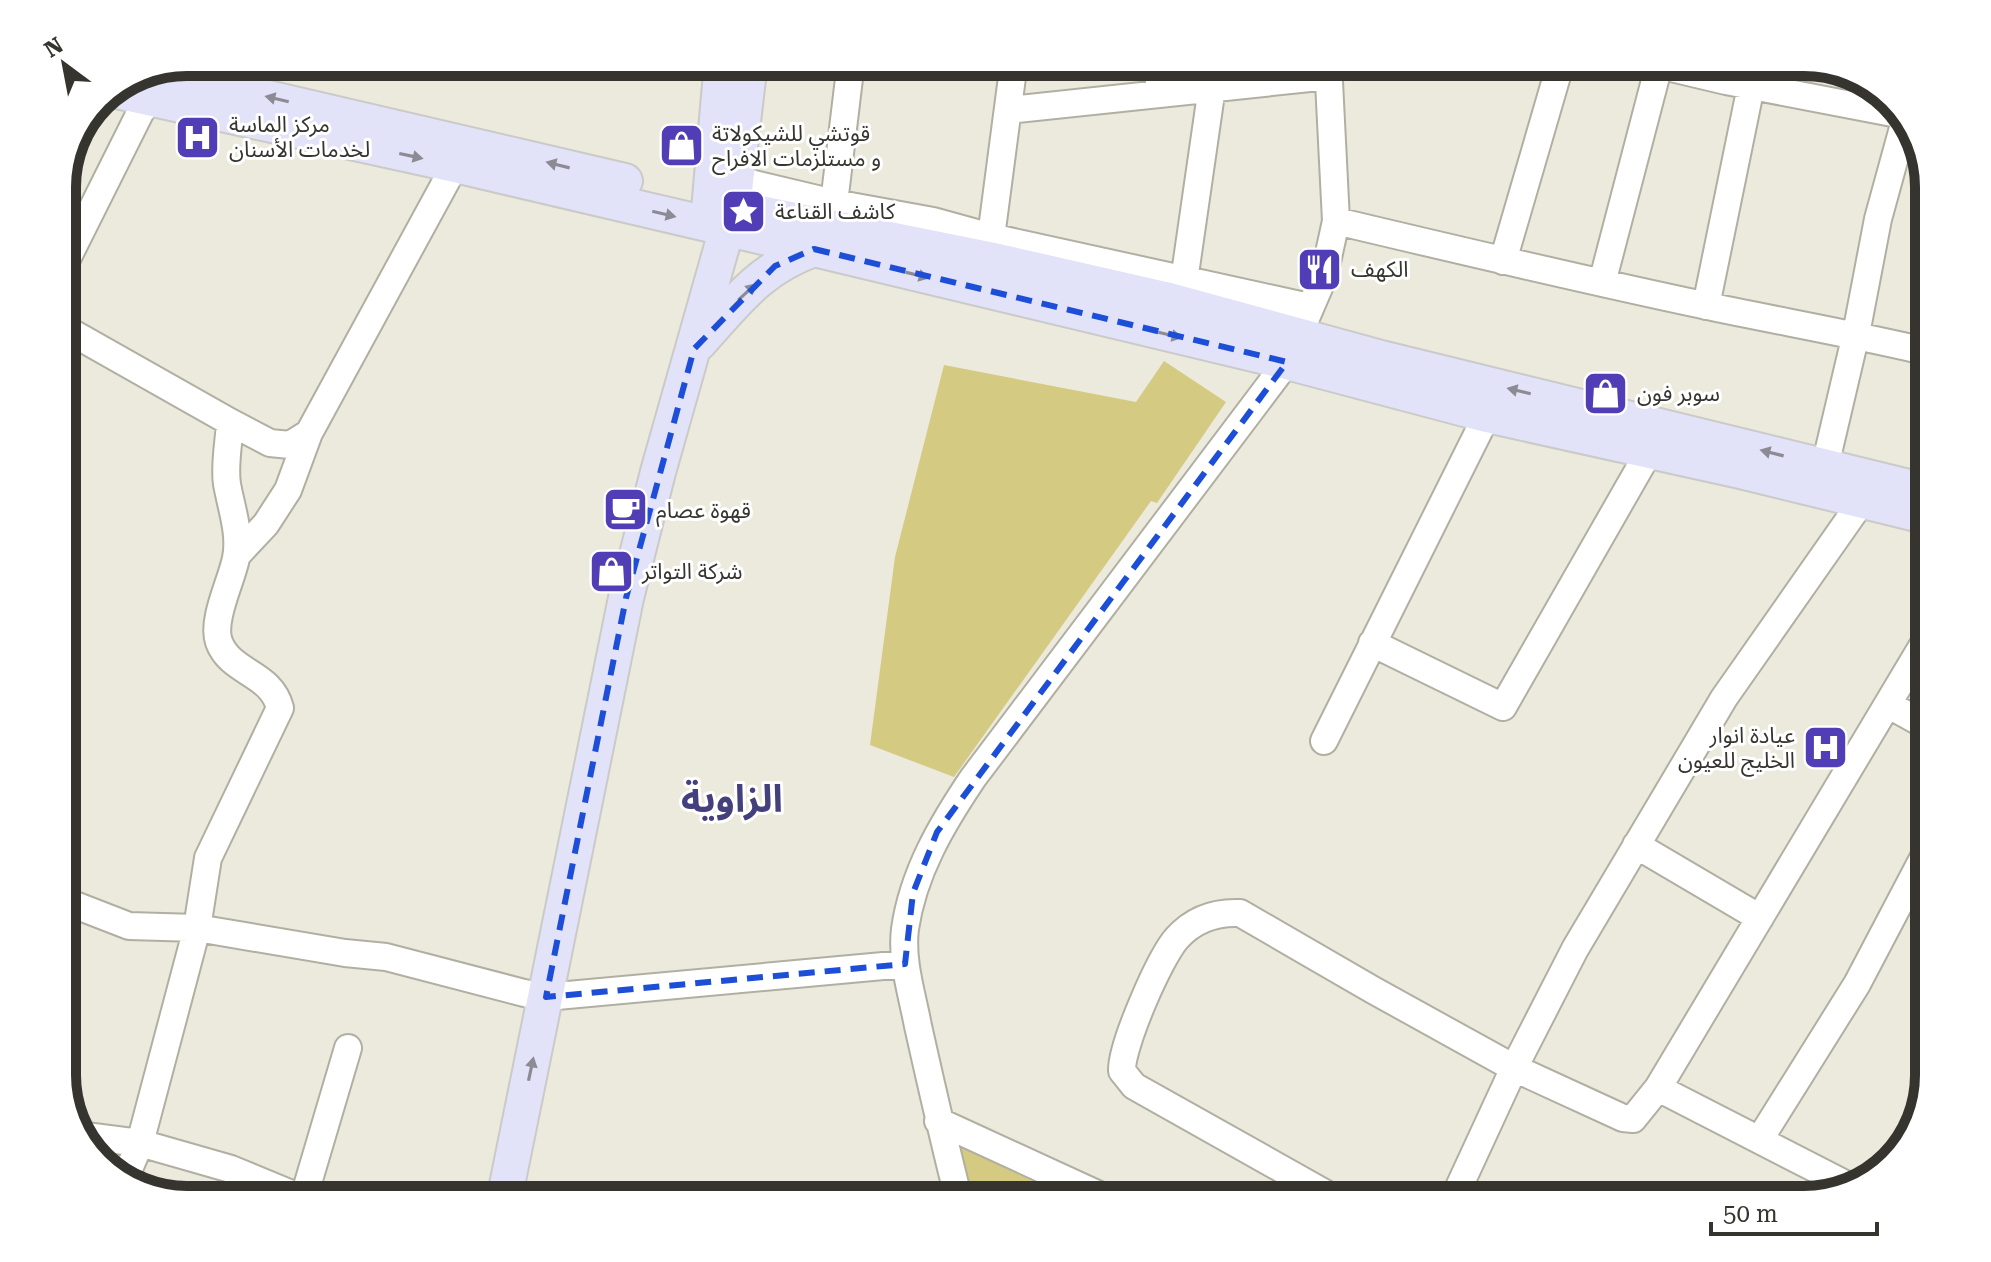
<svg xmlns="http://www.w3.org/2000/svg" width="1991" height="1262" viewBox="0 0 1991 1262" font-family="'Roboto Serif','Noto Sans Arabic',serif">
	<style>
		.green { fill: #d4ca82 }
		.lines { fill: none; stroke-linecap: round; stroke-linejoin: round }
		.minor-casing { stroke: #b1afa2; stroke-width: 30 }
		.major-casing { stroke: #cacac9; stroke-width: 38 }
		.minor { stroke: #fff; stroke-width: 26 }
		.major { stroke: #e2e2f8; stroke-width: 34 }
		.oneway { fill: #8c8b94 }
		.marked { fill: none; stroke: #1d4ed8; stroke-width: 6; stroke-dasharray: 16 10; stroke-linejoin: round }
		.labels { text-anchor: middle; stroke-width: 6; stroke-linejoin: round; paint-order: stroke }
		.poi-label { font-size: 22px; fill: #35342f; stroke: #fff; text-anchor: start }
		.town-label { font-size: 38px; font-weight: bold; fill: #44407d; stroke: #fff }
		.rim { fill: none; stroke: #35342f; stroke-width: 10 }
	</style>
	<rect width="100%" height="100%" fill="#eceadd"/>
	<path class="green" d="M 1164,361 L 1226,402 L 1157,503 L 1151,501 L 954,777 L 870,745 L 895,557 L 944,365 L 1136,402 Z
		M 939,1122 L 1106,1200 L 958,1200 Z"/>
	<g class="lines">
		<defs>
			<path id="minor" d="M 1157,62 L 1160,92
				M 1646,62 L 1726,81 L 1903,115
				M 1009,110 L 1329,76
				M 737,180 L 834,203 L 933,221 L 991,237 L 1309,307
				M 834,203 L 851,62
				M 1336,221 C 1458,250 1580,279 1703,305 C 1778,321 1854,334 1929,352
				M 991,237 L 1014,62
				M 1503,261 L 1561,62
				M 62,269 L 140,113 L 150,99
				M 1184,281 L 1212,87
				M 1602,283 L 1659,65
				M 1706,306 L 1751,86
				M 62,327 L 230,422 L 270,443 L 290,445 L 309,433 L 455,165
				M 230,422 C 229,442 224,465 227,484 C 231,507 241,534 236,558 C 232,580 211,620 219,642 C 231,674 271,672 280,708 L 208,858 L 197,928 L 345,953 L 386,957 L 524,993 L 546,997 L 905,964
				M 1825,466 L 1856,334 L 1878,219 L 1906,117
				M 237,555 L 266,524 L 288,490 L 309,433
				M 1372,643 L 1503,707 L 1650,450
				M 1889,705 L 1929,727
				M 1324,741 L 1487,415
				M 1636,845 L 1760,918
				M 62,900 L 129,926 L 197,928 L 140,1143 L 124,1181
				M 1658,1088 L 1851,1187
				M 938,1121 L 1110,1200
				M 78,1135 L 140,1143 L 231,1169 L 306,1200
				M 1760,1139 L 1857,984 L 1929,847
				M 303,1200 L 348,1048
				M 959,1200 C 944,1142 931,1084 918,1026 C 912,994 901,961 905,929 C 913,873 942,824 973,778 L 1287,362 L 1324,276 L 1336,221 L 1328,62
				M 1337,1200 L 1134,1086 L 1122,1071 C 1121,1046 1160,957 1177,938 C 1194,919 1216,912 1240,913 L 1373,990 L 1514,1068 L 1623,1118 L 1633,1119 L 1658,1088 L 1929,635
				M 1453,1200 L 1514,1068 L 1575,949 L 1724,698 L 1862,501"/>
			<path id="major" d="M 161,73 L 625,181
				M 116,91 L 455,165 L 814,249 L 1287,362 L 1487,415 L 1740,471 L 1929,517
				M 755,212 L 998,261 L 1165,299 L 1381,358 L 1929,492
				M 708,221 L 722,62
				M 699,343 C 737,301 759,269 814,249
				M 504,1200 L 626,598 L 658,472 L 733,207 L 750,62"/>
		</defs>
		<use href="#minor" class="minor-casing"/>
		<use href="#major" class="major-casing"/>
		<use href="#minor" class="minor"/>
		<use href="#major" class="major"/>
	</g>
	<defs><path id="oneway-solid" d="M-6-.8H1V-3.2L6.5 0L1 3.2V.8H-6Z" transform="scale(2)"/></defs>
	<g class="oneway">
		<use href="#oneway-solid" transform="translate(277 99) rotate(-167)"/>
		<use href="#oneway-solid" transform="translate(411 156) rotate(12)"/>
		<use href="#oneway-solid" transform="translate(558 165) rotate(-166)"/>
		<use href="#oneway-solid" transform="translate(664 214) rotate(13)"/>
		<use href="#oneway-solid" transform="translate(917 275) rotate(14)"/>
		<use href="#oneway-solid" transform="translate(747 292) rotate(-43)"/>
		<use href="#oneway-solid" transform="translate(1170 335) rotate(13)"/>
		<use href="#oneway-solid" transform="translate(1519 391) rotate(-167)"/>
		<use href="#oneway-solid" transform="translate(1772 453) rotate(-166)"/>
		<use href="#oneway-solid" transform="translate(531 1069) rotate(-78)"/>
	</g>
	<path class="marked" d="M 814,249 L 1287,362 L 937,832 L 913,893 L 905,964 L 546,997 L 626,598 L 694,349 L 775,266 Z"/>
	<defs>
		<symbol id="hospital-square" viewBox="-11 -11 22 22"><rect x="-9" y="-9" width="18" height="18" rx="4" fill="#513db5" stroke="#fff"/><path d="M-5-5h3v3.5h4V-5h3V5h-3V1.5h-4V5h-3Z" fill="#fff"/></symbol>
		<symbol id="shop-square" viewBox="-11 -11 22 22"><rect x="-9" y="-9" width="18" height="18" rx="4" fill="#513db5" stroke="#fff"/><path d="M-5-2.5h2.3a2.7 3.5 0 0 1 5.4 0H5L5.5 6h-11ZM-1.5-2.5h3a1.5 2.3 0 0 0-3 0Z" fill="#fff"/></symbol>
		<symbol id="sight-square" viewBox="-11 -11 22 22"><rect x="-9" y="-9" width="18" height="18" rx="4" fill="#513db5" stroke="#fff"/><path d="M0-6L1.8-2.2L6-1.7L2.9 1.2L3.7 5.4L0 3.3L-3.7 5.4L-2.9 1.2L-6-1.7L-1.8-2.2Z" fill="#fff"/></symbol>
		<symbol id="restaurant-square" viewBox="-11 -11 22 22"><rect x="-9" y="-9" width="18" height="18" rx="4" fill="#513db5" stroke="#fff"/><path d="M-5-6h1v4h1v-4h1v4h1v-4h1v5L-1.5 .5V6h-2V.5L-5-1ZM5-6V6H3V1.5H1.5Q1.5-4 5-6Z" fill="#fff"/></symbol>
		<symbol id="cafe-square" viewBox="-11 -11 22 22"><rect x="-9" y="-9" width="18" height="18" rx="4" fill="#513db5" stroke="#fff"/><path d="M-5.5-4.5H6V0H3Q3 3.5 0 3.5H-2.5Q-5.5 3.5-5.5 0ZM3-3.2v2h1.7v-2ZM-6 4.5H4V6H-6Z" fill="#fff"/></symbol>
	</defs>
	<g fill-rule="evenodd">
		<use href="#hospital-square" x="172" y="112" width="51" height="51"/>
		<use href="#shop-square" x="656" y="120" width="51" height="51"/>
		<use href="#sight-square" x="718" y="186" width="51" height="51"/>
		<use href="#restaurant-square" x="1294" y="244" width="51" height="51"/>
		<use href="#shop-square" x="1580" y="368" width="51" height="51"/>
		<use href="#cafe-square" x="600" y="484" width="51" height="51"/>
		<use href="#shop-square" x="586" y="546" width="51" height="51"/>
		<use href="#hospital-square" x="1800" y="722" width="51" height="51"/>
	</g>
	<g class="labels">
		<g class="poi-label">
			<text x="229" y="132">مركز الماسة<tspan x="229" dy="25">لخدمات الأسنان</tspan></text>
			<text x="712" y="141">قوتشي للشيكولاتة<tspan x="712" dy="25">و مستلزمات الافراح</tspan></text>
			<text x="775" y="219">كاشف القناعة</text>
			<text x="1351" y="277">الكهف</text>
			<text x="1637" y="401">سوبر فون</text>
			<text x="656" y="518">قهوة عصام</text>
			<text x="642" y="579">شركة التواتر</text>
			<text x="1795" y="743" text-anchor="end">عيادة انوار<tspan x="1795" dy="25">الخليج للعيون</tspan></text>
		</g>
		<g class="town-label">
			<text x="732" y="812">الزاوية</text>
		</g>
	</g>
	<path d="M0 0H1991V1262H0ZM187 76H1804A111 111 0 0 1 1915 187V1075A111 111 0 0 1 1804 1186H187A111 111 0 0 1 76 1075V187A111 111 0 0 1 187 76Z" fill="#fff" fill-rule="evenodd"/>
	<path class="rim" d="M187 76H1804A111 111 0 0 1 1915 187V1075A111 111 0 0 1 1804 1186H187A111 111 0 0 1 76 1075V187A111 111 0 0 1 187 76Z"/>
	<g transform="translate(64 64) rotate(328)" stroke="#ffffff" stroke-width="6" paint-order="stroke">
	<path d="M0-6L14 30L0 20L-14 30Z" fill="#35342f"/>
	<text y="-12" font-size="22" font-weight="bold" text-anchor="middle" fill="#35342f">N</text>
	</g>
	<path d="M1711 1222v12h166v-12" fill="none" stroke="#35342f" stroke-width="4"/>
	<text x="1723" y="1222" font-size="24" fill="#35342f" stroke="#ffffff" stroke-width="6" paint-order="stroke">50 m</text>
</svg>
